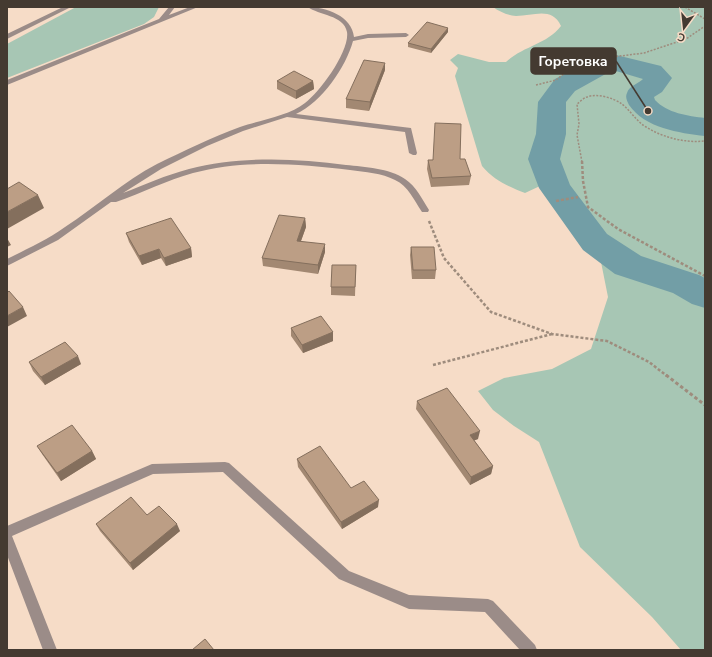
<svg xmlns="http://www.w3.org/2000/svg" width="712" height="657" viewBox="0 0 712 657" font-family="'Nunito Sans',sans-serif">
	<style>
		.green { fill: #a7c6b4 }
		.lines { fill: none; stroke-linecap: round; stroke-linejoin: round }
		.river { fill: #729ea6; fill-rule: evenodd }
		.path-far2 { stroke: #9e8c7d; stroke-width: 1.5; stroke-dasharray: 2 1.5; stroke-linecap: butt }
		.path-far1 { stroke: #9e8c7d; stroke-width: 2.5; stroke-dasharray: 3 2; stroke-linecap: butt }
		.path { stroke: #9e8c7d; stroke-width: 3; stroke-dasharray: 3.5 2.5; stroke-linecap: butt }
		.minor { fill: #9b8c88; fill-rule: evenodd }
		.wall { fill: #a28872 }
		.shaded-wall { fill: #846f5d }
		.building { fill: #bc9e85; stroke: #846f5d }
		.leader { fill: none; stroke: #443a31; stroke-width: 1.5 }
		.callout-dot { fill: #443a31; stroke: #f6dcc7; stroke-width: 1.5 }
		.callout { fill: #443a31; stroke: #443a31; stroke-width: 1.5 }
		.callout-label { font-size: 14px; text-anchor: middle; font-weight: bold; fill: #fff }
	</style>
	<rect width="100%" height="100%" fill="#f6dcc7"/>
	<path class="green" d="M 76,7 L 159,7 L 154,17 L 144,24 L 7,78 L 7,44 Z
		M 493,7 L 705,7 L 705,650 L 681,650 L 652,617 L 580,547 L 539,442 L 514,426 L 493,410 L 478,391 L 504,378 L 552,369 L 591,349 L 608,297 L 601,262 L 540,186 L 525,193 C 507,186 494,180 482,166 L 455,76 L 458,68 L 450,60 L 458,54 L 489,62 L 506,62 C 523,46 546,45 561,26 C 552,6 533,16 516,16 C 507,15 500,12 493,7 Z"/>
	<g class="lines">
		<path class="river" d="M 616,55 L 661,66 L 672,78 L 662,92 L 654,97 L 655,100 C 667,113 688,116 705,118 L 705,136 C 679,133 645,128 629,105 C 627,101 625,97 627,93 C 629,86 638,84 643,79 L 616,71 L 611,71 L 575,91 L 566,102 L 566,134 L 560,159 L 570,185 L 607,234 L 641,256 L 699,275 L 705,278 L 705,308 L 692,304 L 673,293 L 615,274 L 583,250 L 539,188 L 528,159 L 536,134 L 538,102 L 555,79 L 596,58 Z"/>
		<path class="path-far2" d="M 685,7 L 705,19
			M 536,85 L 556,80 L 580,61 L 644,53 L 686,39 L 705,26
			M 582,162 L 577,135 L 579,124 L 577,104 C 580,102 583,98 587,97 C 597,93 614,98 622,104 C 631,111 636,121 646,127 C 664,138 685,143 705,141"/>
		<path class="path-far1" d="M 582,161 L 583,181 L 588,207 L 618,229 L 705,276
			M 556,201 L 578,197
			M 429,221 L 444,258 L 491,312 L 552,334 L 607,341 L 649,362 L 667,376
			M 433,365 L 552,334"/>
		<path class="path" d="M 666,375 L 705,405"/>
		<path class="minor" d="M 63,7 L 71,7 L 7,39 L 7,34 Z
			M 169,7 L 175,7 L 169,15 L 190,7 L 198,7 L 7,85 L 7,80 L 159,19 Z
			M 308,7 C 326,7 352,16 354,37 L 368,34 L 406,33 L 409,35 L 406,37 L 368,38 L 353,41 C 346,67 322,102 296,114 L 411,128 L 417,153 L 416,155 L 413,155 L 409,153 L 405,132 L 287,117 L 243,131 L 207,146 L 161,169 L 123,193 C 144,185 166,175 189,169 C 240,156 294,158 346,165 C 365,167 389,168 405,179 C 416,186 422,199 429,210 L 428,212 L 422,212 C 414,200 408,186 395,180 C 382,173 365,172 350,170 C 299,164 244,159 193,173 C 167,180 142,193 116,202 L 111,202 L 58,240 L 7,266 L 7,259 C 27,249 47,240 65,227 C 96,207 124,181 157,164 C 184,151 212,137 240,127 C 260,120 289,116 305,103 C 320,92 350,51 347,32 C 344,15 318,15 308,7 Z
			M 225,462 L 229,463 L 349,571 L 409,595 L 488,599 L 493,601 L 535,645 L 537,650 L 520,650 L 485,612 L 409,609 L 339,579 L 223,472 L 153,474 L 12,536 L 57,650 L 43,650 L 7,555 L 7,526 L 152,464 Z"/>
	</g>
	<path class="wall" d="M 448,32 L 431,53 L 408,47 L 408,43 Z
		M 385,70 L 369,111 L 346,108 L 346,99 Z
		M 277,81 L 313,81 L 314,89 L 296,99 L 277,89 Z
		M 460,159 L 471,176 L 469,185 L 431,187 L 427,169 L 428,160 Z
		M 305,218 L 306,227 L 301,241 L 325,252 L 318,274 L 263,266 L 262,258 Z
		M 126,233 L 191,248 L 192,257 L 166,266 L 161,258 L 142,265 L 129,242 Z
		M 411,247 L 436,270 L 435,279 L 412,279 L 410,255 Z
		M 356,265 L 355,296 L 331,295 L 331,287 Z
		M 291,328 L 333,332 L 333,341 L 303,353 L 291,336 Z
		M 29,362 L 81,364 L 45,385 L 33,371 Z
		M 417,401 L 478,439 L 474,440 L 493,466 L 491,474 L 470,485 L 416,409 Z
		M 37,446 L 92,451 L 96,459 L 61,481 L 42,454 Z
		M 297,459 L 351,488 L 378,507 L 342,529 L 298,467 Z
		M 147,515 L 180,531 L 133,570 L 100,531 L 96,524 Z"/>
	<path class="shaded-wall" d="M 448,28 L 448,32 L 431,53 L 431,49 Z
		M 385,63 L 385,70 L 369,111 L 370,102 Z
		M 313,81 L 314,89 L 296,99 L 296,91 Z
		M 38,195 L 44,208 L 7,229 L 7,212 Z
		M 305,218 L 306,227 L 298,249 L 297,241 Z
		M 7,238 L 11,245 L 7,247 Z
		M 325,244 L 325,252 L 318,274 L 318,265 Z
		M 191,248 L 192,257 L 166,266 L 164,258 Z
		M 159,249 L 161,258 L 142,265 L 139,256 Z
		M 23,307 L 27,316 L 7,327 L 7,316 Z
		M 333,332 L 333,341 L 303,353 L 302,345 Z
		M 78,356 L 81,364 L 45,385 L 41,377 Z
		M 480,431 L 478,439 L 468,443 L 470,435 Z
		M 92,451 L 96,459 L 61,481 L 57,473 Z
		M 493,466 L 491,474 L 470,485 L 471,477 Z
		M 379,500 L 378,507 L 342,529 L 341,522 Z
		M 177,524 L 180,531 L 133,570 L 130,563 Z"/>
	<path class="building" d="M 427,22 L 448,28 L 431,49 L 408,43 Z
		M 364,60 L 385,63 L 370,102 L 346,99 Z
		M 294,71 L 313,81 L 296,91 L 277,81 Z
		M 435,123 L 461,124 L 460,159 L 465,159 L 471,176 L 432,178 L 428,160 L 433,160 Z
		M 19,182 L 38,195 L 7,212 L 7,189 Z
		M 279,215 L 305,218 L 297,241 L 325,244 L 318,265 L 262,258 Z
		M 171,218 L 191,248 L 164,258 L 159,249 L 139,256 L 126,233 Z
		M 411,247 L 434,247 L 436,270 L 413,270 Z
		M 332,265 L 356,265 L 355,287 L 331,287 Z
		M 9,291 L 23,307 L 7,316 L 7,293 Z
		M 321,316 L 333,332 L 302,345 L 291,328 Z
		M 65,342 L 78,356 L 41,377 L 29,362 Z
		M 447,388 L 480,431 L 470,435 L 493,466 L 471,477 L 417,401 Z
		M 72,425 L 92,451 L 57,473 L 37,446 Z
		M 320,446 L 351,488 L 364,481 L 379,500 L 341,522 L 297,459 Z
		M 131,497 L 147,515 L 159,506 L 177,524 L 130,563 L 96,524 Z
		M 205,639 L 214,650 L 192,650 Z"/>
	<path class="leader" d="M648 111L616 61"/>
	<circle class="callout-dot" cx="648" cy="111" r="4"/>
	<rect class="callout" x="531" y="48" width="85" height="26" rx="4"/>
	<g class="callout-label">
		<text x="573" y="66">Горетовка</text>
	</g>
	<rect width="712" height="657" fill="none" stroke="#443a31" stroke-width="16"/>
	<g transform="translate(684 28) rotate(195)" stroke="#f6dcc7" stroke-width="3" paint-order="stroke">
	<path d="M0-3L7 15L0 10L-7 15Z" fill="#443a31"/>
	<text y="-6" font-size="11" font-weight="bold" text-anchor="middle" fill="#443a31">С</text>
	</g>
</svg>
